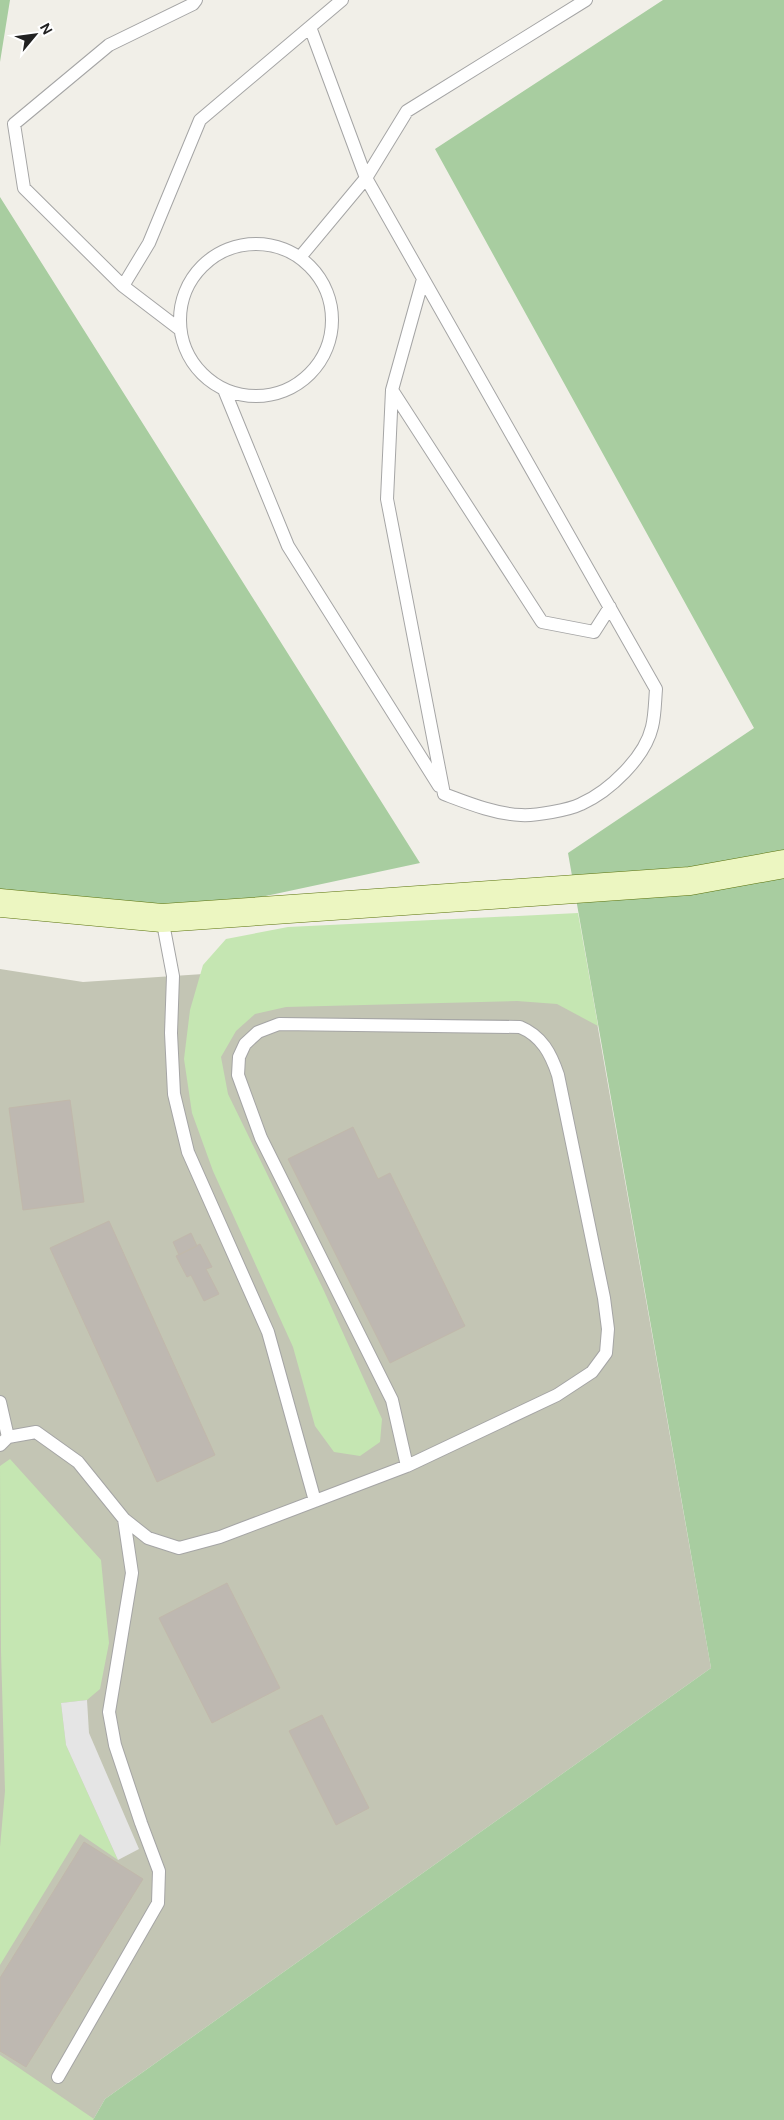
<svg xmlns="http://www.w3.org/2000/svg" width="784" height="2120" viewBox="0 0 784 2120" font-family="'DM Sans',sans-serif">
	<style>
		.construction { fill: #c3c5b4 }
		.grass { fill: #c5e6b2 }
		.forest { fill: #a8cda0 }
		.parking { fill: #e5e5e5 }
		.building { fill: #beb8b1; stroke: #c1b8ab }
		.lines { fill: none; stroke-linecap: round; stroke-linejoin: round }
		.lane-casing { stroke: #a5a5a5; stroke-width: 14 }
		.secondary-casing { stroke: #5b730d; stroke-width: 29 }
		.lane { stroke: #fff; stroke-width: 12 }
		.secondary { stroke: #ecf6c1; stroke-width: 28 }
	</style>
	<rect width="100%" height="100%" fill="#f1efe8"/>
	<path class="construction" d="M 584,949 L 711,1668 L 105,2099 L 93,2120 L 0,2120 L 0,969 L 83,982 Z"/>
	<path class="grass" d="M 578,913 L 598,1026 L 557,1004 L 517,1001 L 286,1007 L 255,1014 L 236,1031 L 221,1057 L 228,1094 L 324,1291 L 382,1419 L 380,1442 L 360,1456 L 334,1452 L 315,1426 L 293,1347 L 213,1171 L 192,1113 L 184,1059 L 190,1010 L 203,965 L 226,939 L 288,927 Z
		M 10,1459 L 101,1560 L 109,1643 L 100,1689 L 87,1700 L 61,1703 L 66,1745 L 118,1860 L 80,1834 L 0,1965 L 0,1847 L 5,1791 L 1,1651 L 0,1466 Z
		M 0,2055 L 94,2119 L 93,2120 L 0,2120 Z"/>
	<path class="forest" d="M 0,0 L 10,0 L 0,62 Z
		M 663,0 L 784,0 L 784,2120 L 93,2120 L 105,2099 L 711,1668 L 568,853 L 754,728 L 435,149 Z
		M 0,197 L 420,863 L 162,918 L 0,903 Z"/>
	<path class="parking" d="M 87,1700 L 89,1733 L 139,1849 L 118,1860 L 66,1745 L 61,1703 Z"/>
	<path class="building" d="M 70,1100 L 84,1202 L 23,1210 L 9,1108 Z
		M 353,1127 L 378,1179 L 390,1173 L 465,1326 L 390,1363 L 288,1159 Z
		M 109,1221 L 215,1455 L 157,1482 L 50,1248 Z
		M 191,1233 L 197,1246 L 179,1255 L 173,1242 Z
		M 200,1244 L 212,1267 L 206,1269 L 219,1294 L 204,1301 L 191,1275 L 187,1277 L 176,1256 Z
		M 227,1583 L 280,1688 L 212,1723 L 159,1618 Z
		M 322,1715 L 369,1808 L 336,1825 L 289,1731 Z
		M 84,1842 L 143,1879 L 26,2067 L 0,2051 L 0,1978 Z"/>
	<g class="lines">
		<defs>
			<path id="lane" d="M180 320a76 76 0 1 1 152 0a76 76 0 1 1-152 0Z
				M 301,256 L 366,178 L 310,27
				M 423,279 L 392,390 L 387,499 L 444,794 C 468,803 495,814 521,815 C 535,816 569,810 581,804 C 610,791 645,757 652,727 C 655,715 655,701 656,689 L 366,178 L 407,111 L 586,0
				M 123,286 L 24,188 L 14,124 L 109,45 L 193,4 L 196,0
				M 178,328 L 123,286 L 149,243 L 200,120 L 342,0
				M 392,390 L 542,622 L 594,632 L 610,607
				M 225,392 L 288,546 L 439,786
				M 0,1402 L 8,1437
				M 0,1445 L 8,1437 L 36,1432 L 78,1462 L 124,1519 L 148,1538 L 179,1548 L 220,1537 L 315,1501 L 268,1332 L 188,1152 L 174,1094 L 171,1033 L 173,976 L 162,918
				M 315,1501 L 407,1466 L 557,1395 L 592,1372 L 606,1353 L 608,1329 L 604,1298 L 558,1075 C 551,1054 542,1036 520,1027 L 279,1024 L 258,1032 L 245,1044 L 239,1057 L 238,1075 L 261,1138 L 392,1400 L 407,1466
				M 58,2077 L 158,1903 L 159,1871 L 141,1823 L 115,1745 L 109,1712 L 132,1573 L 124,1519"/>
			<path id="secondary" d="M 0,903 L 162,918 L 690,881 L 784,864"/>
		</defs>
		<use href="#lane" class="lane-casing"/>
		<use href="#secondary" class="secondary-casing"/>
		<use href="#lane" class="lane"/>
		<use href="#secondary" class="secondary"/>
	</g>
	<g transform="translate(35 35) rotate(61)" stroke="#ffffff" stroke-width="4" paint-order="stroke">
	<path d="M0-4L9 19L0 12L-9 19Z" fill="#212121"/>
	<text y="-8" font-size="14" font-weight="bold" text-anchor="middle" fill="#212121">N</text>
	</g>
</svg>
